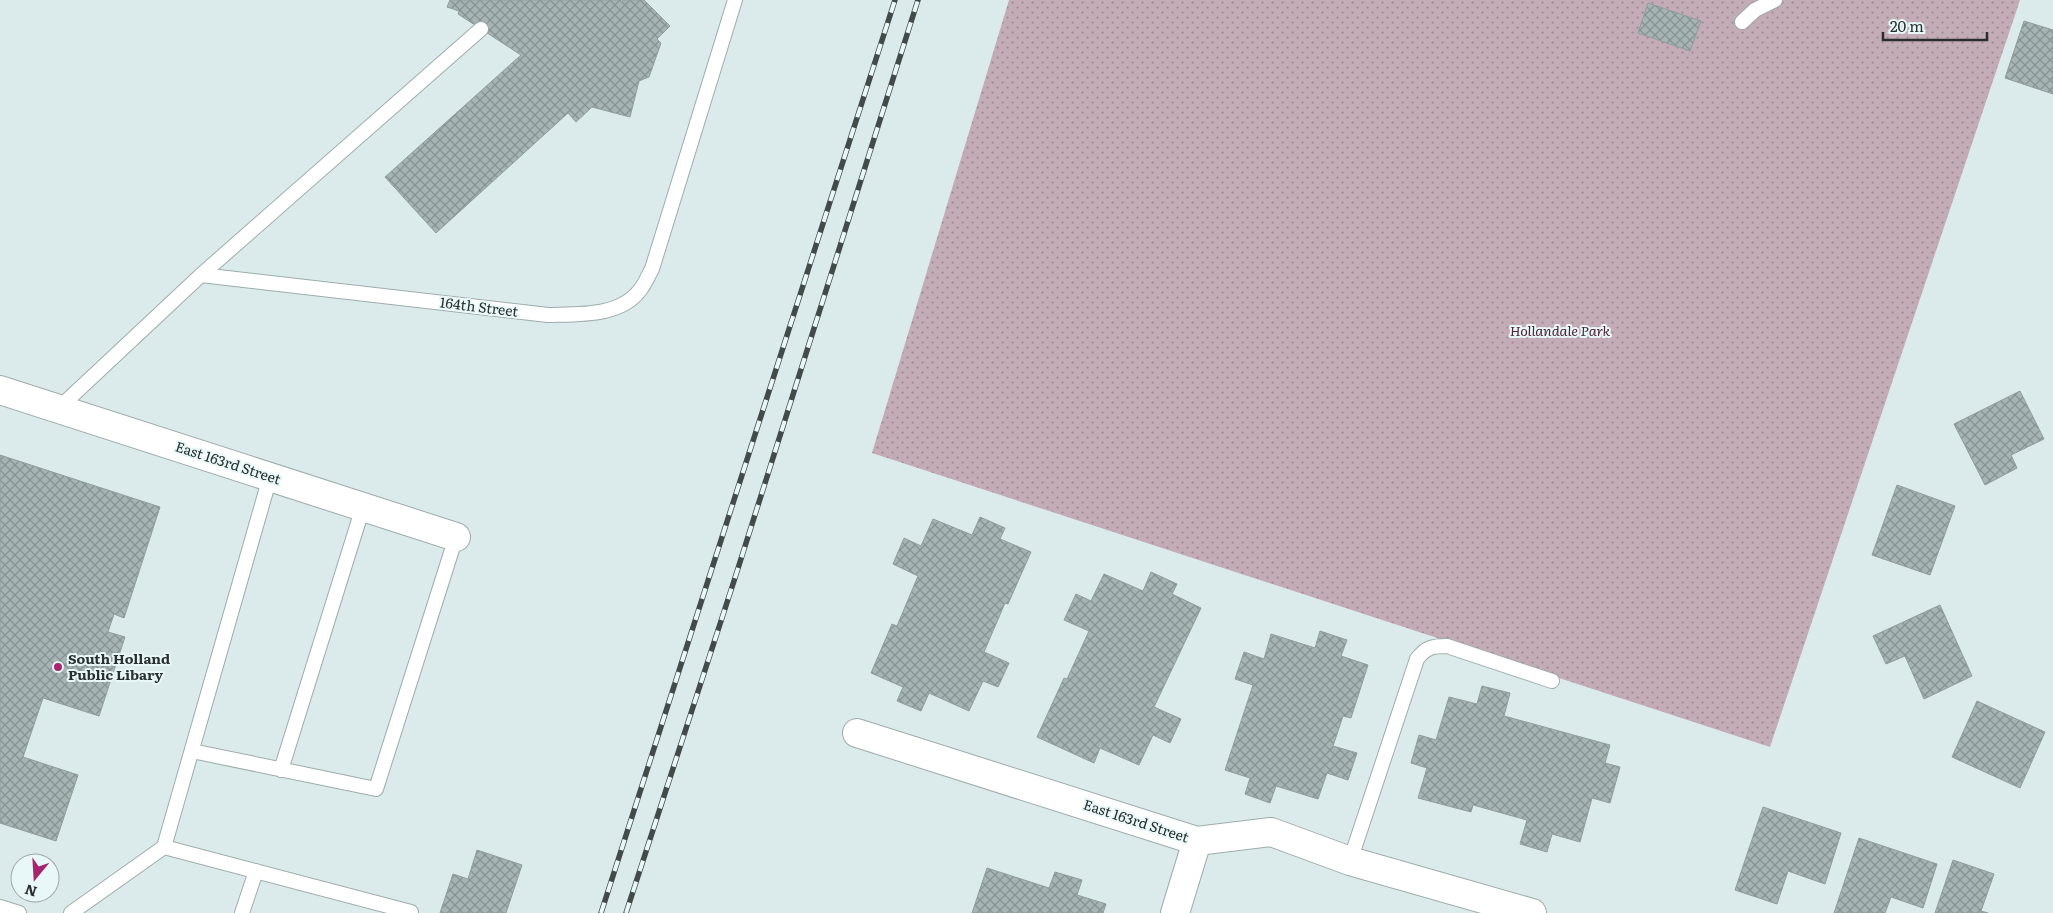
<svg xmlns="http://www.w3.org/2000/svg" width="2053" height="913" viewBox="0 0 2053 913" font-family="Literata,serif">
	<style>
		.park { fill: url(#park-dots) }
		.building { fill: url(#building-cross-hatch); stroke: #909d9d }
		.lines { fill: none; stroke-linecap: round; stroke-linejoin: round }
		.lane-casing { stroke: #9eacac; stroke-width: 16 }
		.street-casing { stroke: #9eacac; stroke-width: 30 }
		.lane { stroke: #fff; stroke-width: 14 }
		.street { stroke: #fff; stroke-width: 28 }
		.rail-casing { stroke: #434a4a; stroke-width: 5.5 }
		.rail { stroke: #e8f7f7; stroke-width: 4; stroke-dasharray: 11; stroke-linecap: butt }
		.poi-dot { fill: #a9246e; stroke: #e8f7f7; stroke-width: 2 }
		.labels { text-anchor: middle; stroke-width: 4; stroke-linejoin: round; paint-order: stroke }
		.street-label { font-size: 14px; fill: #292f2f; stroke: #e8f7f7 }
		.park-label { font-size: 14px; font-style: italic; fill: #522239; stroke: #e8f7f7 }
		.poi-label { font-size: 14px; font-weight: bold; fill: #292f2f; stroke: #e8f7f7; text-anchor: start }
	</style>
	<defs>
		<pattern id="park-dots" width="8" height="8" patternUnits="userSpaceOnUse" patternTransform="scale(1.25)"><rect width="8" height="8" fill="#c3acb5"/><path d="M2 2h.1M6 6h.1" fill="none" stroke="#9e8c94" stroke-width="1.8" stroke-linecap="round"/></pattern>
		<pattern id="building-cross-hatch" width="8" height="8" patternUnits="userSpaceOnUse" patternTransform="scale(1.25)"><rect width="8" height="8" fill="#a6b4b4"/><path d="M0 0l8 8M0 8l8-8" fill="none" stroke="#879393"/></pattern>
	</defs>
	<rect width="100%" height="100%" fill="#dbeaea"/>
	<path class="park" d="M 1009,0 L 2020,0 L 1770,747 L 872,453 Z"/>
	<path class="building" d="M 450,0 L 621,0 L 621,2 L 623,0 L 644,0 L 670,26 L 657,39 L 661,43 L 649,77 L 639,81 L 630,117 L 592,107 L 576,122 L 568,113 L 436,233 L 385,177 L 521,55 L 458,14 L 459,11 L 447,7 Z
		M 1648,3 L 1701,21 L 1690,51 L 1638,33 Z
		M 2024,21 L 2053,30 L 2053,94 L 2005,78 Z
		M 2020,391 L 2044,439 L 2011,455 L 2017,468 L 1985,485 L 1954,424 Z
		M 0,455 L 160,507 L 124,618 L 114,614 L 108,632 L 125,637 L 99,716 L 43,698 L 23,757 L 78,775 L 56,841 L 0,823 Z
		M 1897,485 L 1955,506 L 1930,575 L 1872,555 Z
		M 980,517 L 1005,528 L 1000,539 L 1031,552 L 1008,604 L 1005,603 L 984,652 L 1009,663 L 998,687 L 983,681 L 969,711 L 929,693 L 921,711 L 897,701 L 903,687 L 871,673 L 892,624 L 897,626 L 918,576 L 893,564 L 904,538 L 921,546 L 933,519 L 972,535 Z
		M 1151,572 L 1177,584 L 1172,594 L 1201,608 L 1154,707 L 1181,719 L 1170,743 L 1153,735 L 1139,765 L 1100,748 L 1094,763 L 1037,737 L 1064,678 L 1067,679 L 1089,631 L 1064,620 L 1076,594 L 1091,601 L 1104,574 L 1143,591 Z
		M 1940,605 L 1972,676 L 1924,699 L 1905,656 L 1886,664 L 1873,636 Z
		M 1320,631 L 1347,640 L 1341,656 L 1368,665 L 1351,718 L 1343,716 L 1333,746 L 1357,753 L 1348,780 L 1327,773 L 1318,799 L 1276,786 L 1270,803 L 1245,794 L 1250,778 L 1225,770 L 1253,685 L 1235,679 L 1244,652 L 1264,659 L 1271,634 L 1315,648 Z
		M 1482,686 L 1510,693 L 1504,716 L 1610,745 L 1605,763 L 1620,767 L 1610,803 L 1592,798 L 1580,842 L 1552,834 L 1547,852 L 1520,844 L 1527,820 L 1473,805 L 1471,812 L 1418,798 L 1427,768 L 1411,763 L 1419,735 L 1436,740 L 1449,697 L 1477,704 Z
		M 1977,701 L 2045,732 L 2020,788 L 1952,757 Z
		M 1763,807 L 1841,833 L 1825,884 L 1788,871 L 1777,904 L 1735,890 Z
		M 1859,838 L 1937,864 L 1923,908 L 1891,897 L 1885,913 L 1834,913 Z
		M 477,850 L 522,865 L 506,913 L 440,913 L 453,874 L 468,879 Z
		M 1953,860 L 1994,874 L 1981,911 L 1988,913 L 1935,913 Z
		M 987,868 L 1049,888 L 1055,872 L 1082,880 L 1077,895 L 1106,904 L 1103,913 L 972,913 Z"/>
	<g class="lines">
		<defs>
			<path id="lane" d="M 1742,22 L 1755,10 L 1775,0
				M 201,275 L 481,29
				M 59,408 L 201,275 L 548,315 C 578,314 620,317 640,290 C 645,284 648,276 652,269 L 735,0
				M 192,751 L 376,789 L 456,537
				M 281,770 L 363,507
				M 164,847 L 411,912
				M 1350,861 L 1417,659 C 1426,647 1433,646 1447,646 L 1552,681
				M 0,907 L 19,913
				M 71,913 L 164,847 L 270,477
				M 242,913 L 256,871"/>
			<path id="street" d="M 0,390 L 456,537
				M 857,733 L 1197,841 L 1271,832 L 1350,861 L 1532,913
				M 1175,913 L 1197,841"/>
		</defs>
		<use href="#lane" class="lane-casing"/>
		<use href="#street" class="street-casing"/>
		<use href="#lane" class="lane"/>
		<use href="#street" class="street"/>
		<defs>
			<path id="rail" d="M 601,913 L 895,0
				M 626,913 L 734,581 L 918,0"/>
		</defs>
		<use href="#rail" class="rail-casing"/>
		<use href="#rail" class="rail"/>
	</g>
	<circle class="poi-dot" cx="58" cy="667" r="5"/>
	<g class="labels">
		<g class="street-label">
			<text transform="translate(479 307) rotate(7)" y="5">164th Street</text>
			<text transform="translate(228 463) rotate(18)" y="5">East 163rd Street</text>
			<text transform="translate(1136 821) rotate(18)" y="5">East 163rd Street</text>
		</g>
		<g class="park-label">
			<text x="1560" y="336">Hollandale Park</text>
		</g>
		<g class="poi-label">
			<text x="68" y="664">South Holland<tspan x="68" dy="16">Public Libary</tspan></text>
		</g>
	</g>
	<g transform="translate(35 878) rotate(198)"><circle r="24" fill="#e8f7f7" stroke="#9ca7a7"/>
	<path d="M0-4L9 19L0 12L-9 19Z" fill="#a9246e"/>
	<text y="-8" font-size="14" font-weight="bold" text-anchor="middle" fill="#292f2f">N</text>
	</g>
	<path d="M1883 32v8h104v-8" fill="none" stroke="#292f2f" stroke-width="2.5"/>
	<text x="1890" y="32" font-size="15" fill="#292f2f" stroke="#e8f7f7" stroke-width="4" paint-order="stroke">20 m</text>
</svg>
